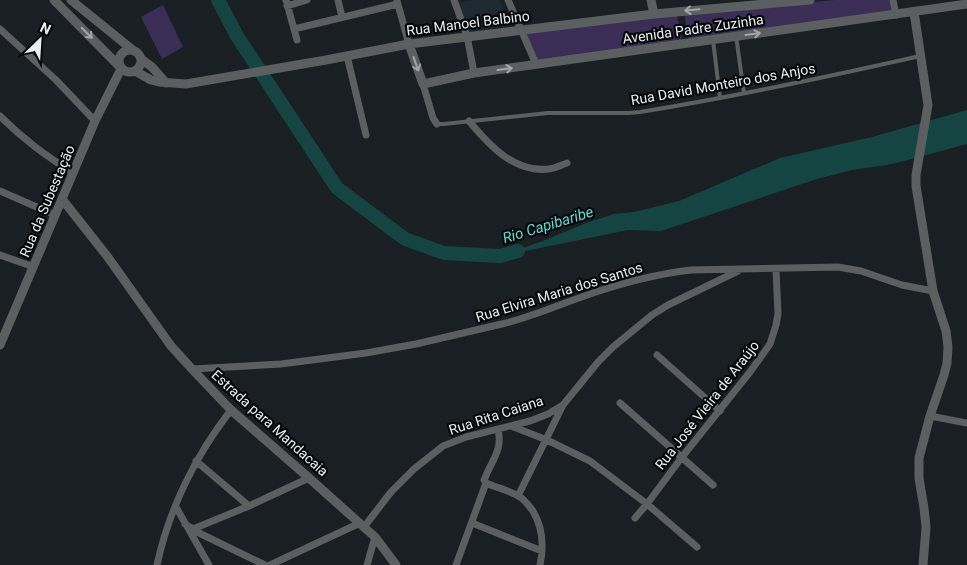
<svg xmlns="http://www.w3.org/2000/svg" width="967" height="565" viewBox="0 0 967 565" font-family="Roboto,sans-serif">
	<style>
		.built { fill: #1f2931 }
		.green { fill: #3b2e56 }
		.water { fill: #154543 }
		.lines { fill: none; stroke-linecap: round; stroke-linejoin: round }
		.river { stroke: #154543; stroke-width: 14 }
		.service { stroke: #5c5f60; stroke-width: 4 }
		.minor { stroke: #5c5f60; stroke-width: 7 }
		.tertiary { stroke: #5c5f60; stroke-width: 9 }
		.oneway { stroke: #a3a6a8 }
		.labels { text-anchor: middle; stroke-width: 4.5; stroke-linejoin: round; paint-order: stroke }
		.street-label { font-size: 14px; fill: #eaedf0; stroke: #07080a }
		.water-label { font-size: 15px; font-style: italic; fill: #5aded8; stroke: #07080a }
	</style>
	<rect width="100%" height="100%" fill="#1a1f23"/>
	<path class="built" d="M 472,0 L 500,0 L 508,26 L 469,32 L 458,3 Z"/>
	<path class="green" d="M 835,0 L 890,0 L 893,13 L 689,41 L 684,13 Z
		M 163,5 L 183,47 L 162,59 L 141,17 Z
		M 677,14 L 682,41 L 537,63 L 523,32 Z"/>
	<path class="water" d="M 967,110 L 967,144 L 904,161 L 887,165 L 852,170 L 817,179 L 661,231 L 628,230 L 500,256 L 548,239 L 586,223 L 614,214 L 634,212 L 679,201 L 780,158 L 872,137 Z"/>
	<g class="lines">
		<path class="river" d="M 218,0 L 237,36 L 337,188 L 405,239 L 444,253 L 500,256 L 518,251"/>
		<path class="service" d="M 736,36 L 744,93
			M 713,40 L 720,98
			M 437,124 L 444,124 L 548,113 L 629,113 L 640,112 C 734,97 827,77 920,56"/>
		<path class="minor" d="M 286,0 L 297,40
			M 338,0 L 342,17
			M 454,0 L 467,36 L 474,73
			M 508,0 L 536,64
			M 893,0 L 896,15
			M 397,1 L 409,44
			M 287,6 L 307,0
			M 0,29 L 56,80 L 95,121
			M 294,29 L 398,4
			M 347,56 L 366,135
			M 423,84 L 433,118 L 437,124
			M 0,116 C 24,140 45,155 73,173
			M 469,121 C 489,145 514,173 548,169 C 554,169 561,165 567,163
			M 0,191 L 55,215
			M 0,255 L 34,267
			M 657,355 L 720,411
			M 192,369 L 281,364 L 366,353 L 416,344 L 506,323 C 534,316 561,304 590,294 C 622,283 657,274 691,270 L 838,267 L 861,271 L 902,285 L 933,291
			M 620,403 L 713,485
			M 930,416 L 967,423
			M 511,426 L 547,440 L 590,461 L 647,504 L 697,547
			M 196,461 L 249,506
			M 486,483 C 497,488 509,490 520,497 C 525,500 529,506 533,511 C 543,528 544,546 540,565
			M 518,496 L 563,405
			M 176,507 L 209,565
			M 635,518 L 647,504 L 682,457 L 750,372 L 770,344 L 776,325 L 778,314 L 776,269
			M 472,523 L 542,551
			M 185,524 L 201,534 L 265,565
			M 364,527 L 391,492 L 414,469 L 443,446 L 466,437 L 530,421 L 548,414 L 563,405 L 598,362 L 613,347 L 652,315 L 668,305 L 738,271
			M 193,529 L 249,506 L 309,478
			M 157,565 C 169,509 196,455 231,410
			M 270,565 L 360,523
			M 367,565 L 375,537
			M 456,565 L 486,483 L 484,480 L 485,478 C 492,460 503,450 498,429"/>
		<path class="tertiary" d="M 54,0 L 119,66
			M 71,0 L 134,51
			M 651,0 L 654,14
			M 914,12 L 928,105 L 916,175 L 916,186 L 933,291 L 946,331 L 948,347 L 947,363 L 944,375 L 930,416 L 919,458 L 919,478 L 924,508 L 926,527 L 923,565
			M 409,44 L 423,84 L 474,73 L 967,4
			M119 61a11 11 0 1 1 22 0a11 11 0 1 1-22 0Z
			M 141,59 L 152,67 L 166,83
			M 135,71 L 151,80 L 159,82 L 186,84 L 326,60 L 409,44 L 654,14 L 810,0
			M 62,199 L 107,256 L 171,346 L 192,369 L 231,410 L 309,478 L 375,537 L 396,565
			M 0,345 L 95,121 L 121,69"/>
	</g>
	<defs><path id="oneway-shaft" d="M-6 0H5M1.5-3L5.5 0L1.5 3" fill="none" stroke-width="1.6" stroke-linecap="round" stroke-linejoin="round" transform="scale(1.25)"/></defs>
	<g class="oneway">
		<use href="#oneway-shaft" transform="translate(692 10) rotate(175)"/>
		<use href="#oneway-shaft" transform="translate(87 33) rotate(45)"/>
		<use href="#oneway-shaft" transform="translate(753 34) rotate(-8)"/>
		<use href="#oneway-shaft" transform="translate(416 64) rotate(71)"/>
		<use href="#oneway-shaft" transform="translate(505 69) rotate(-8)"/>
	</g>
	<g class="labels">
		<g class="street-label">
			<text transform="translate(468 23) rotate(-7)" y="5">Rua Manoel Balbino</text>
			<text transform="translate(693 29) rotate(-8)" y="5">Avenida Padre Zuzinha</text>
			<text transform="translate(723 84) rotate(-10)" y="5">Rua David Monteiro dos Anjos</text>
			<text transform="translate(47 201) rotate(-67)" y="5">Rua da Subestação</text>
			<text transform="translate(559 292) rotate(-17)" y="5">Rua Elvira Maria dos Santos</text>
			<text transform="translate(707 405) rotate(-52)" y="5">Rua José Vieira de Araújo</text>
			<text transform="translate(496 415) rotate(-18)" y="5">Rua Rita Caiana</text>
			<text transform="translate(270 423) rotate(42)" y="5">Estrada para Mandacaia</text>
		</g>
		<g class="water-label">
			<text transform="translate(548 225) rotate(-17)" y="5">Rio Capibaribe</text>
		</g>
	</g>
	<g transform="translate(40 40) rotate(25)" stroke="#07080a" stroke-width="4" paint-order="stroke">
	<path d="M0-4L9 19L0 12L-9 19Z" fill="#eaedf0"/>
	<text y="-8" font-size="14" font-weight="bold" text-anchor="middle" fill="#eaedf0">N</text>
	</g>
</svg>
